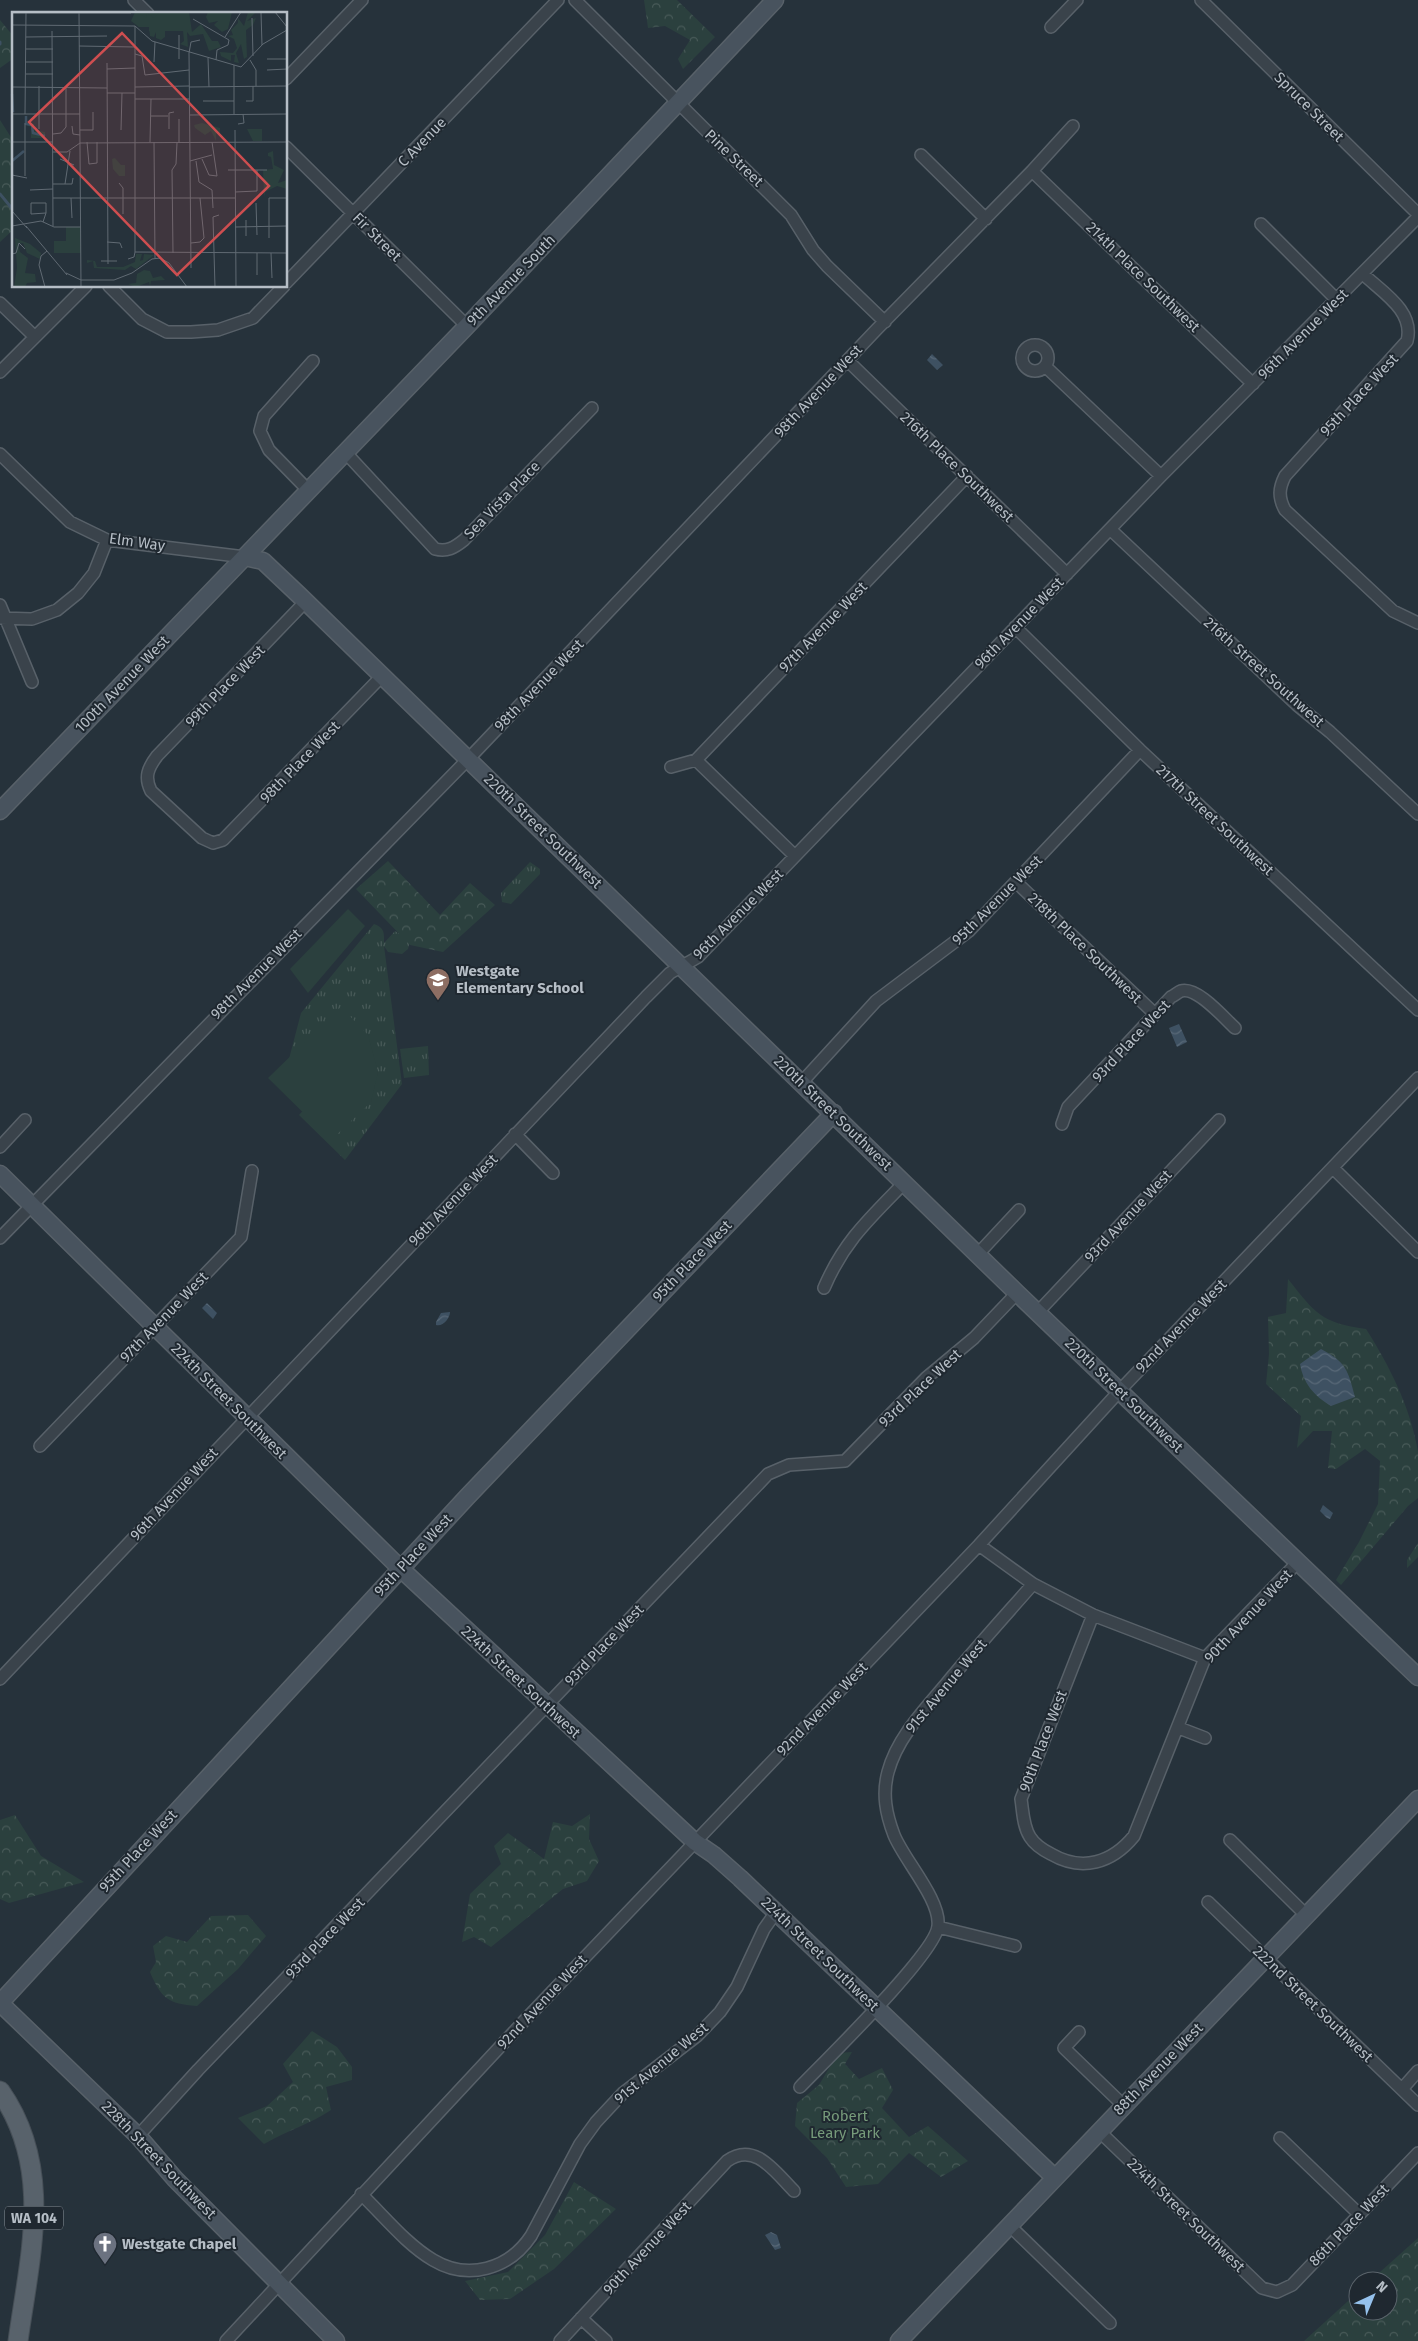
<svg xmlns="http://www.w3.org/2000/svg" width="1418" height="2341" viewBox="0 0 1418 2341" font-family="'Fira Sans',sans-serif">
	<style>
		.grass { fill: url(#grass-tufts) }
		.forest { fill: url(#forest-crowns) }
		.pitch { fill: #2b403e }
		.water { fill: url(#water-waves) }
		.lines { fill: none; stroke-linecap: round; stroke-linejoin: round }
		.stream { stroke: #3e5162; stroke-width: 3 }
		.street-casing { stroke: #586169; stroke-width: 14 }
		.secondary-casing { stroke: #586169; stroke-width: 19 }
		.primary-casing { stroke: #464f57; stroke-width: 21 }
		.street { stroke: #3a434b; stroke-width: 11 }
		.secondary { stroke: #48535e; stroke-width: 16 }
		.primary { stroke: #58626b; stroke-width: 19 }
		.labels { text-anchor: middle; stroke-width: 4; stroke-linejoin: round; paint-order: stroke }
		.shield { fill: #1f2830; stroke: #899199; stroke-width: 1 }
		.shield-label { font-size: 14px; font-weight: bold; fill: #b6bec6 }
		.street-label { font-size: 15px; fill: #b6bec6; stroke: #1f2830 }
		.poi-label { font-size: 15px; font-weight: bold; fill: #b6bec6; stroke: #1f2830; text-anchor: start }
		.park-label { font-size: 15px; fill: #769a7a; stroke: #1f2830 }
		.inset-river { fill: none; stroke: #3e5162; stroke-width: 2.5 }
		.inset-road { fill: none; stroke: #606a73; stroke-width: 1 }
		.view { fill: #ce4e50; fill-opacity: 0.15; stroke: #ce4e50; stroke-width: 2.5 }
		.inset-edge { fill: none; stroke: #b6bec6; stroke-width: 2.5 }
	</style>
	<defs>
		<pattern id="grass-tufts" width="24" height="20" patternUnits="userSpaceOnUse" patternTransform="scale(1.25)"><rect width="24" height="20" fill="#2b403e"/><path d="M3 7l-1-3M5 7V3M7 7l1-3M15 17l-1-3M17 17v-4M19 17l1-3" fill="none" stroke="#485a58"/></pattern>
		<pattern id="forest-crowns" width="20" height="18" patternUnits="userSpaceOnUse" patternTransform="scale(1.25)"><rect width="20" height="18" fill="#2b403e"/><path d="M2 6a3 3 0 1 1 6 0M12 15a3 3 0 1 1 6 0" fill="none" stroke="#485a58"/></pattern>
		<pattern id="water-waves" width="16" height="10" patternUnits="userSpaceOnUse" patternTransform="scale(1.25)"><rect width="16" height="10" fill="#3e5162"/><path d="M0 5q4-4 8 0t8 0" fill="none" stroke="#586877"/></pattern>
	</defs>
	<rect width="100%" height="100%" fill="#26323b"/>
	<path class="grass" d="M 530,862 L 540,869 L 540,874 L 511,904 L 502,902 L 501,893 Z
		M 374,924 C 385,928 384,933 384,943 L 395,931 L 410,940 L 408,949 L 402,954 L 388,952 L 384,946 L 402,1084 L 345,1160 L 299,1115 L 326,1085 L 289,1059 L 301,1013 Z
		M 428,1046 L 429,1075 L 404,1078 L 400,1049 Z"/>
	<path class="forest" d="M 644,0 L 677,0 L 715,37 L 683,69 L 678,59 L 690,40 L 665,26 L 648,28 Z
		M 0,20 L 14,37 L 14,58 L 0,68 Z
		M 0,120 L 14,142 L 14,229 L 0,242 Z
		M 388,861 L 440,915 L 470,883 L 495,905 L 443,952 L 410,945 L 356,889 Z
		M 1288,1279 C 1315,1313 1321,1323 1366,1329 C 1389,1365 1411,1408 1418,1452 C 1418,1466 1418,1483 1418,1498 L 1408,1506 L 1341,1585 L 1336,1580 L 1359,1542 L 1378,1504 L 1380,1461 L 1365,1449 L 1336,1469 L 1328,1468 L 1332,1431 L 1313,1431 L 1297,1448 L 1301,1416 L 1266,1384 L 1269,1354 L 1268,1317 L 1286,1313 Z
		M 1418,1543 L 1418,1557 L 1407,1568 L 1407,1560 Z
		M 590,1814 L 589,1839 L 599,1861 L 587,1881 L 563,1889 L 491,1947 L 474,1937 L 462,1942 L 470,1894 L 501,1864 L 494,1846 L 508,1833 L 544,1859 L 553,1822 L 572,1826 Z
		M 15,1815 L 41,1856 L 84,1882 L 9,1903 L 0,1899 L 0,1820 Z
		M 248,1915 L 266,1936 L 238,1969 L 197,2006 C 168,2004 161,1998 150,1972 L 156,1962 L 153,1946 L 166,1936 L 187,1942 L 211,1916 Z
		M 312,2031 L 337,2047 L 352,2067 L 352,2080 L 326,2087 L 331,2110 C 310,2124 286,2131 264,2144 L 238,2118 L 267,2106 L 293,2082 L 283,2064 Z
		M 852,2052 L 845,2064 L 859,2079 L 882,2068 L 893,2090 L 882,2108 L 909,2137 L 928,2126 L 968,2161 L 941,2177 L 909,2153 L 878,2184 L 846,2187 L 827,2158 L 795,2126 L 797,2103 L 819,2085 L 838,2053 Z
		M 574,2182 L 616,2209 L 554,2269 L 510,2299 L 480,2300 L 465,2281 L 508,2272 L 545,2235 Z
		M 1418,2238 L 1418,2341 L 1304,2341 L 1358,2292 L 1358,2311 L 1388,2311 L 1388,2281 L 1370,2281 Z"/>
	<path class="pitch" d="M 348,909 L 365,926 L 308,993 L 290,969 Z
		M 341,1007 L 368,1035 L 378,1072 L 371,1102 L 331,1140 L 268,1078 Z"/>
	<path class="water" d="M 932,354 L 943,365 L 937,370 L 927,360 Z
		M 1179,1024 L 1187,1042 L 1177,1047 L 1169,1028 Z
		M 207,1303 L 217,1313 L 213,1319 L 202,1308 Z
		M 450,1312 C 450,1318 443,1327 436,1325 L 436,1322 L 441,1313 Z
		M 1321,1349 C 1346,1362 1348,1370 1355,1397 L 1331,1406 C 1314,1396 1303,1383 1300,1364 Z
		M 1323,1505 L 1333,1513 L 1330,1519 L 1327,1518 L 1320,1511 Z
		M 771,2232 L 777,2235 L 781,2248 L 775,2250 L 765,2235 Z"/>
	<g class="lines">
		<path class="stream" d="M 0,42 L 0,44
			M 0,194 L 14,211"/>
		<defs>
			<path id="street" d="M 134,0 L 148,14
				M 575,0 L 791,215 L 813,250 L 827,266 L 885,322
				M 1201,0 L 1418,214
				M 1051,27 L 1077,0
				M 286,79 L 362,0
				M 286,147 L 467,326
				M 921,155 L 986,219
				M 1032,171 L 1253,384
				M 1261,224 L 1337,300
				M 1363,274 C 1382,292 1415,311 1407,341 L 1285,476 C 1279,488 1278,497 1285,510 L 1393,611 L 1418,623
				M 286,283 L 558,0
				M 109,286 L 142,319 L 167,332 L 191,332 L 218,330 L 253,318 L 284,286
				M 0,303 L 35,337
				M1022 358a13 13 0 1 1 26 0a13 13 0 1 1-26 0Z
				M 848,361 L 1067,574
				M 1046,367 L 1161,476
				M 0,372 L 86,286
				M 345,452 L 435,549 C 447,552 454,548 464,540 L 592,408
				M 0,454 L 70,522 L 107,540 L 245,557
				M 309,491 L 269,450 L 260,431 L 264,416 L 313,361
				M 1110,529 L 1297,705 L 1330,732 L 1418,814
				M 306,601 L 157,756 C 148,768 144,777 151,791 L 202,838 L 213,843 L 223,840 L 382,676
				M 0,605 L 32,682
				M 0,618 L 32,619 L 57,610 L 78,593 L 94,573 L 107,540
				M 1015,627 L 1140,750 L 1418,1010
				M 696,760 L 795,856
				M 671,767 L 696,760 L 967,476
				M 1016,882 L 1155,1014
				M 802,1082 L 876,1001 L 969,931 L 1140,750
				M 1062,1124 L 1068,1107 L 1171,997 C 1174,996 1178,992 1181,991 C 1197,986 1224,1018 1235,1028
				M 515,1134 L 553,1173
				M 0,1147 L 25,1120
				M 1333,1168 L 1418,1252
				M 0,1238 L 476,751 L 877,329 L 1032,171 L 1073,126
				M 978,1254 L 1019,1210
				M 824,1288 C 844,1241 870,1218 905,1182
				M 1038,1312 L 1219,1120
				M 40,1446 L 241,1237 L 252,1171
				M 979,1545 L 1033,1584 L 1093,1615 L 1205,1658
				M 1093,1615 L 1021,1799 C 1023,1812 1023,1826 1030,1837 C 1035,1845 1043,1850 1051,1854 C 1082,1872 1112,1863 1134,1836 L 1205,1658 L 1298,1562
				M 0,1679 L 646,997 L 670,973 L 698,957 L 1161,476 L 1418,217
				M 1179,1728 L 1205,1738
				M 1230,1840 L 1306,1915
				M 1208,1902 L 1418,2105
				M 938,1927 L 1015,1946
				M 1079,2032 L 1064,2048 L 1123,2105
				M 800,2087 C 825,2061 936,1953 938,1926 C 941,1900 904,1860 894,1835 C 886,1814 882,1794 888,1772 C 897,1738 924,1710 946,1684 C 974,1650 1004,1617 1033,1584
				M 1402,2089 L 1418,2071
				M 1099,2131 L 1262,2288 L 1277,2292 L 1292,2285 L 1418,2153
				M 138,2136 L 198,2070 L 768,1474 L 789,1465 L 845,1461 L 926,1378 L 974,1338 L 1017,1293
				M 1280,2138 L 1359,2214
				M 361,2194 C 384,2216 406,2244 433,2260 C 468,2281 509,2269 531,2236 L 580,2144 L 596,2122 L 623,2093 L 697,2036 L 720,2012 L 737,1987 L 764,1929 L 776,1912
				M 1009,2225 L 1110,2323
				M 581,2318 L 606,2341
				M 226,2341 L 524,2021 L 979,1545 L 1125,1385 L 1418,1078
				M 560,2341 L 727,2161 C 755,2141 775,2172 794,2191"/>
			<path id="secondary" d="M 245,557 L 263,561 L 300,596 L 1017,1293 L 1418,1677
				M 0,811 L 467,326 L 775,0
				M 0,1174 L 401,1569 L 695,1842 L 714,1855 L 740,1878 L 1054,2177
				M 0,2003 L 467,1497 L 834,1113
				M 0,2003 L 138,2136 L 175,2179 L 336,2341
				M 899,2341 L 1418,1799"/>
			<path id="primary" d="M 0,2091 C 54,2168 30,2255 18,2341"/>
		</defs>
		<use href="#street" class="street-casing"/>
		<use href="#secondary" class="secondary-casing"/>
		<use href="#primary" class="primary-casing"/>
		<use href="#street" class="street"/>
		<use href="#secondary" class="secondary"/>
		<use href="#primary" class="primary"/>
	</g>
	<defs>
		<symbol id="school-pin" viewBox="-11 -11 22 30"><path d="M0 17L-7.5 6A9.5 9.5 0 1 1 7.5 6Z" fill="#8d6e63" stroke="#1f2830"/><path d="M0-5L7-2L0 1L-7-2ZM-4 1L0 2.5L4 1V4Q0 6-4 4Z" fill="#fff"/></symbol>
		<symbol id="church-pin" viewBox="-11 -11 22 30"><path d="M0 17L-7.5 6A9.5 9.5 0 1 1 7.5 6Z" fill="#6b7280" stroke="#1f2830"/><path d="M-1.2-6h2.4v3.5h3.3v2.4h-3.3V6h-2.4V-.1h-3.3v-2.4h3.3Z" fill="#fff"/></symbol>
	</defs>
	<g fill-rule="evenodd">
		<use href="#school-pin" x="424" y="966" width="28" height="38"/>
		<use href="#church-pin" x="91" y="2230" width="28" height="38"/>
	</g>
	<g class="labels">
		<rect class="shield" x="5" y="2206.5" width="58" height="23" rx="4"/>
		<g class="shield-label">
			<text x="34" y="2223">WA 104</text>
		</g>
		<g class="street-label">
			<text transform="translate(1309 107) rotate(45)" y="5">Spruce Street</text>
			<text transform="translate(422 142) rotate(-46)" y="5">C Avenue</text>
			<text transform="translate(734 158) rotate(44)" y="5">Pine Street</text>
			<text transform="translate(377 237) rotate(45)" y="5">Fir Street</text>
			<text transform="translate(1143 277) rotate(44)" y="5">214th Place Southwest</text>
			<text transform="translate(511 280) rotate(-46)" y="5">9th Avenue South</text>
			<text transform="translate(1303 334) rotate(-45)" y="5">96th Avenue West</text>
			<text transform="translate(818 391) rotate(-47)" y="5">98th Avenue West</text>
			<text transform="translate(1359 395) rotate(-47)" y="5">95th Place West</text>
			<text transform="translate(957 467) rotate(44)" y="5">216th Place Southwest</text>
			<text transform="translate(502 500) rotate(-46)" y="5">Sea Vista Place</text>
			<text transform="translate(137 542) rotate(8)" y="5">Elm Way</text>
			<text transform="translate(1019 623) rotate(-46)" y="5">96th Avenue West</text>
			<text transform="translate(823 627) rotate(-46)" y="5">97th Avenue West</text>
			<text transform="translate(1264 672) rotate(42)" y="5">216th Street Southwest</text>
			<text transform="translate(122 684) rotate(-46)" y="5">100th Avenue West</text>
			<text transform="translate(539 685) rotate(-46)" y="5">98th Avenue West</text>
			<text transform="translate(225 686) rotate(-46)" y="5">99th Place West</text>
			<text transform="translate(300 762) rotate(-46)" y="5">98th Place West</text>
			<text transform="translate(1215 820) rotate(43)" y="5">217th Street Southwest</text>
			<text transform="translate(543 831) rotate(44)" y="5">220th Street Southwest</text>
			<text transform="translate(997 900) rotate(-45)" y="5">95th Avenue West</text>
			<text transform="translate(738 914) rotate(-45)" y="5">96th Avenue West</text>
			<text transform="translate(1085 948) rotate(44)" y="5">218th Place Southwest</text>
			<text transform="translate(256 974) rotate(-45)" y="5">98th Avenue West</text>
			<text transform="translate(1131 1041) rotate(-47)" y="5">93rd Place West</text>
			<text transform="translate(833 1113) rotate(44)" y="5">220th Street Southwest</text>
			<text transform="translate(453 1200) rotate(-46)" y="5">96th Avenue West</text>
			<text transform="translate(1128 1216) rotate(-47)" y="5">93rd Avenue West</text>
			<text transform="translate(692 1261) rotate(-46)" y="5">95th Place West</text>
			<text transform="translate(164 1317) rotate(-46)" y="5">97th Avenue West</text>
			<text transform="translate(1181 1326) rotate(-46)" y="5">92nd Avenue West</text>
			<text transform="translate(920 1388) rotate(-43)" y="5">93rd Place West</text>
			<text transform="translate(1124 1395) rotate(44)" y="5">220th Street Southwest</text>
			<text transform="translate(229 1401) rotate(45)" y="5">224th Street Southwest</text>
			<text transform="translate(174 1494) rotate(-47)" y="5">96th Avenue West</text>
			<text transform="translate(413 1555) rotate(-47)" y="5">95th Place West</text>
			<text transform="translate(1248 1616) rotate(-47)" y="5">90th Avenue West</text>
			<text transform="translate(604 1645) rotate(-46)" y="5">93rd Place West</text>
			<text transform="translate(521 1682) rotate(43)" y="5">224th Street Southwest</text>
			<text transform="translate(946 1686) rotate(-50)" y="5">91st Avenue West</text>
			<text transform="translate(822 1709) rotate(-46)" y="5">92nd Avenue West</text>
			<text transform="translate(1043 1741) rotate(-69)" y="5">90th Place West</text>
			<text transform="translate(138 1851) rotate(-47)" y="5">95th Place West</text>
			<text transform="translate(325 1938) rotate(-46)" y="5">93rd Place West</text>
			<text transform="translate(820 1954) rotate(44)" y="5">224th Street Southwest</text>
			<text transform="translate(542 2002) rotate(-47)" y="5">92nd Avenue West</text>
			<text transform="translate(1313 2004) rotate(44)" y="5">222nd Street Southwest</text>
			<text transform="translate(661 2063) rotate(-40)" y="5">91st Avenue West</text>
			<text transform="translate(1158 2069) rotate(-46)" y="5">88th Avenue West</text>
			<text transform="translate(159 2160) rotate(46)" y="5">228th Street Southwest</text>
			<text transform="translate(1186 2215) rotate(44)" y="5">224th Street Southwest</text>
			<text transform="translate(1349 2225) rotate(-46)" y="5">86th Place West</text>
			<text transform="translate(647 2248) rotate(-47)" y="5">90th Avenue West</text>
		</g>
		<g class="poi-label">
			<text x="456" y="976">Westgate<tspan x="456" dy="17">Elementary School</tspan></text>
			<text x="122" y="2249">Westgate Chapel</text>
		</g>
		<g class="park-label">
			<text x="845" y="2121">Robert<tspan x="845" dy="17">Leary Park</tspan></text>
		</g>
	</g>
	<g transform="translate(12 12)">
		<rect width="275" height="275" fill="#26323b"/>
		<path d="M 123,0 L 177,0 L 178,19 L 137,19 L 137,15 L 127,15 L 123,11 ZM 235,117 L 250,117 L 250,129 L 241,129 ZM 103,146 L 109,153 L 113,153 L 113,164 L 107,164 L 101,157 L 100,147 Z" fill="#2b403e"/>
		<path d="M 123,0 L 135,6 L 134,0 L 142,6 L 148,0 L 177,0 L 180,20 L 189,12 L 200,29 L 206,29 L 209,35 L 197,39 L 191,22 L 178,24 L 175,20 L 176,35 L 168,32 L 172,29 L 171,19 L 153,19 L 153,25 L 149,28 L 144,26 L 144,20 L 142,25 L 138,24 L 137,15 L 127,15 L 119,9 ZM 196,0 L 220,0 L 216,17 L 210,20 L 202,13 L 206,9 L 197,11 L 194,5 ZM 236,0 L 244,0 L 235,9 L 244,6 L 241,13 L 234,18 L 235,45 L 232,47 L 229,32 L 224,41 L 227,51 L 222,50 L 223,43 L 219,43 L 219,49 L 209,44 L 208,40 L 221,41 L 225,36 L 222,27 L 216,24 L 221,23 L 219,18 L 226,11 L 226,6 L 232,14 ZM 13,104 L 15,111 L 22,112 L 22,118 L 33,120 L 33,126 L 19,126 L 19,115 L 14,113 ZM 190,111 L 208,116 L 208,124 L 204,118 L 204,129 L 199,119 L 193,123 L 183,116 L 182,113 ZM 261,139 L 262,153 L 272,158 L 266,171 L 275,168 L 275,177 L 265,174 L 253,180 L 252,185 L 251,158 L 261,157 L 259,145 L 256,144 L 256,141 ZM 3,226 L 18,232 L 29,241 L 28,247 L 15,241 L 11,231 L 6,232 L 8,240 L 16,246 L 13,261 L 23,262 L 24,270 L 15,271 L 13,275 L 2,275 L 5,256 ZM 124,242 L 130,242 L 128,249 L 131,248 L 132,242 L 142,243 L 124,257 L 119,254 L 113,258 L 82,256 L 81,249 L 75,251 L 75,248 L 83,249 L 85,255 L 111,255 L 123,250 ZM 132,258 L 138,259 L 141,266 L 149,264 L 153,268 L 139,269 L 138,274 L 137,270 L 124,275 L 116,272 L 124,271 L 125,262 Z" fill="#2b403e"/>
		<path d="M 54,215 L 69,215 L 69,241 L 42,241 L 42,229 L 54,229 Z" fill="#2b403e"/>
		<path class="inset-river" d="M 0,82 L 1,100M 14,104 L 14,112 L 20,113 L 21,121 L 33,124M 0,149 L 12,139"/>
		<path class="inset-road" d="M 67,0 L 69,275M 263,0 L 275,15M 0,1 L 119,1M 249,1 L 250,33M 240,6 L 241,44M 181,7 L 217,28 L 216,33 L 205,38 L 204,48M 0,13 L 123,14M 123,14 L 140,29 L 229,55 L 251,32 L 275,18M 40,19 L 41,214M 167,23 L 167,47M 14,25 L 95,24M 213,25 L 229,0M 67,34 L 123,35M 14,37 L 41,37M 123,42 L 130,44 L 133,63 L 177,58M 196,46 L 197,75M 255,47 L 275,47M 238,48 L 244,58 L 244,74M 14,50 L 41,50M 142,50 L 143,30M 95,51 L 96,252M 222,53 L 222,102M 95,57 L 123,56M 255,58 L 275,57M 14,62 L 41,62M 0,75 L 95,76M 123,75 L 177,74M 177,75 L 275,74M 95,81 L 123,81M 123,87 L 177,87M 191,89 L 222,89M 234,89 L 241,89 L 241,74M 0,102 L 68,102M 13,102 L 14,0M 178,103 L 275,102M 139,104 L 156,104M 167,107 L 167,131M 226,112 L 232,111 L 231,102M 60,114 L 61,122 L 68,123M 27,117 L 27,74M 157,117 L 157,101 L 162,100M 68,118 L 81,118 L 81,100M 109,118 L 110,81M 223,118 L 224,275M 41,122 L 49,121 L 54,115 L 54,74M 0,130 L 41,130M 75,130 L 77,152 L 85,151 L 85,130M 138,130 L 139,87M 142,130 L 143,246M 68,131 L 275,130M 41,140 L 55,140 L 68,131M 48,147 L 62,153M 190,147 L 197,163 L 205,164 L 200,130M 178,149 L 200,143M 184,149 L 187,170 L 200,178 L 201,196M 216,158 L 255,158M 0,163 L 15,166M 13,164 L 13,111M 107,171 L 111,176 L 111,202M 41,172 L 60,172 L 61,166M 53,172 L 58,139M 18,178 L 41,177M 223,180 L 245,179 L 245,158M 41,186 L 223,186M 59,186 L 60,206M 244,191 L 245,223M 0,199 L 15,216M 234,208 L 234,224M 31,210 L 34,201 L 34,191 L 19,191 L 19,202 L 34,201M 0,214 L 29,209 L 42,215 L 69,215M 14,214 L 55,263M 223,215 L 275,214M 257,226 L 257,186 L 275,186M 95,230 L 108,231 L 110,236M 179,231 L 188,230 L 192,226 L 188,186M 123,240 L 275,241M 161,241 L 160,158 L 164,152 L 165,131M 245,241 L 245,263M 259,241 L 260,266M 0,242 L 4,241 L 7,231 L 13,237M 116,247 L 122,245 L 123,240 L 123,14M 89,249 L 105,249M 179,256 L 177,41 L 179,30 L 188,28M 54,261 L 69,268 L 102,268 L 120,261 L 140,247 L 148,246 L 157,251 L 175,275M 33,275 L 27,253 L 29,244 L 35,239M 203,275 L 201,205 L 207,203"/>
		<path class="view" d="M 110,21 L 257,174 L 165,263 L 17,110 Z"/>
		<rect width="275" height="275" class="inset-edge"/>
	</g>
	<g transform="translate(1373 2296) rotate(44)"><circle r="24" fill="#1f2830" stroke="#5b646c"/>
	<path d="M0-4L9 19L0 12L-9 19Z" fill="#95c1ec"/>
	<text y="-8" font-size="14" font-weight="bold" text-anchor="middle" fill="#b6bec6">N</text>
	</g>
</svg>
